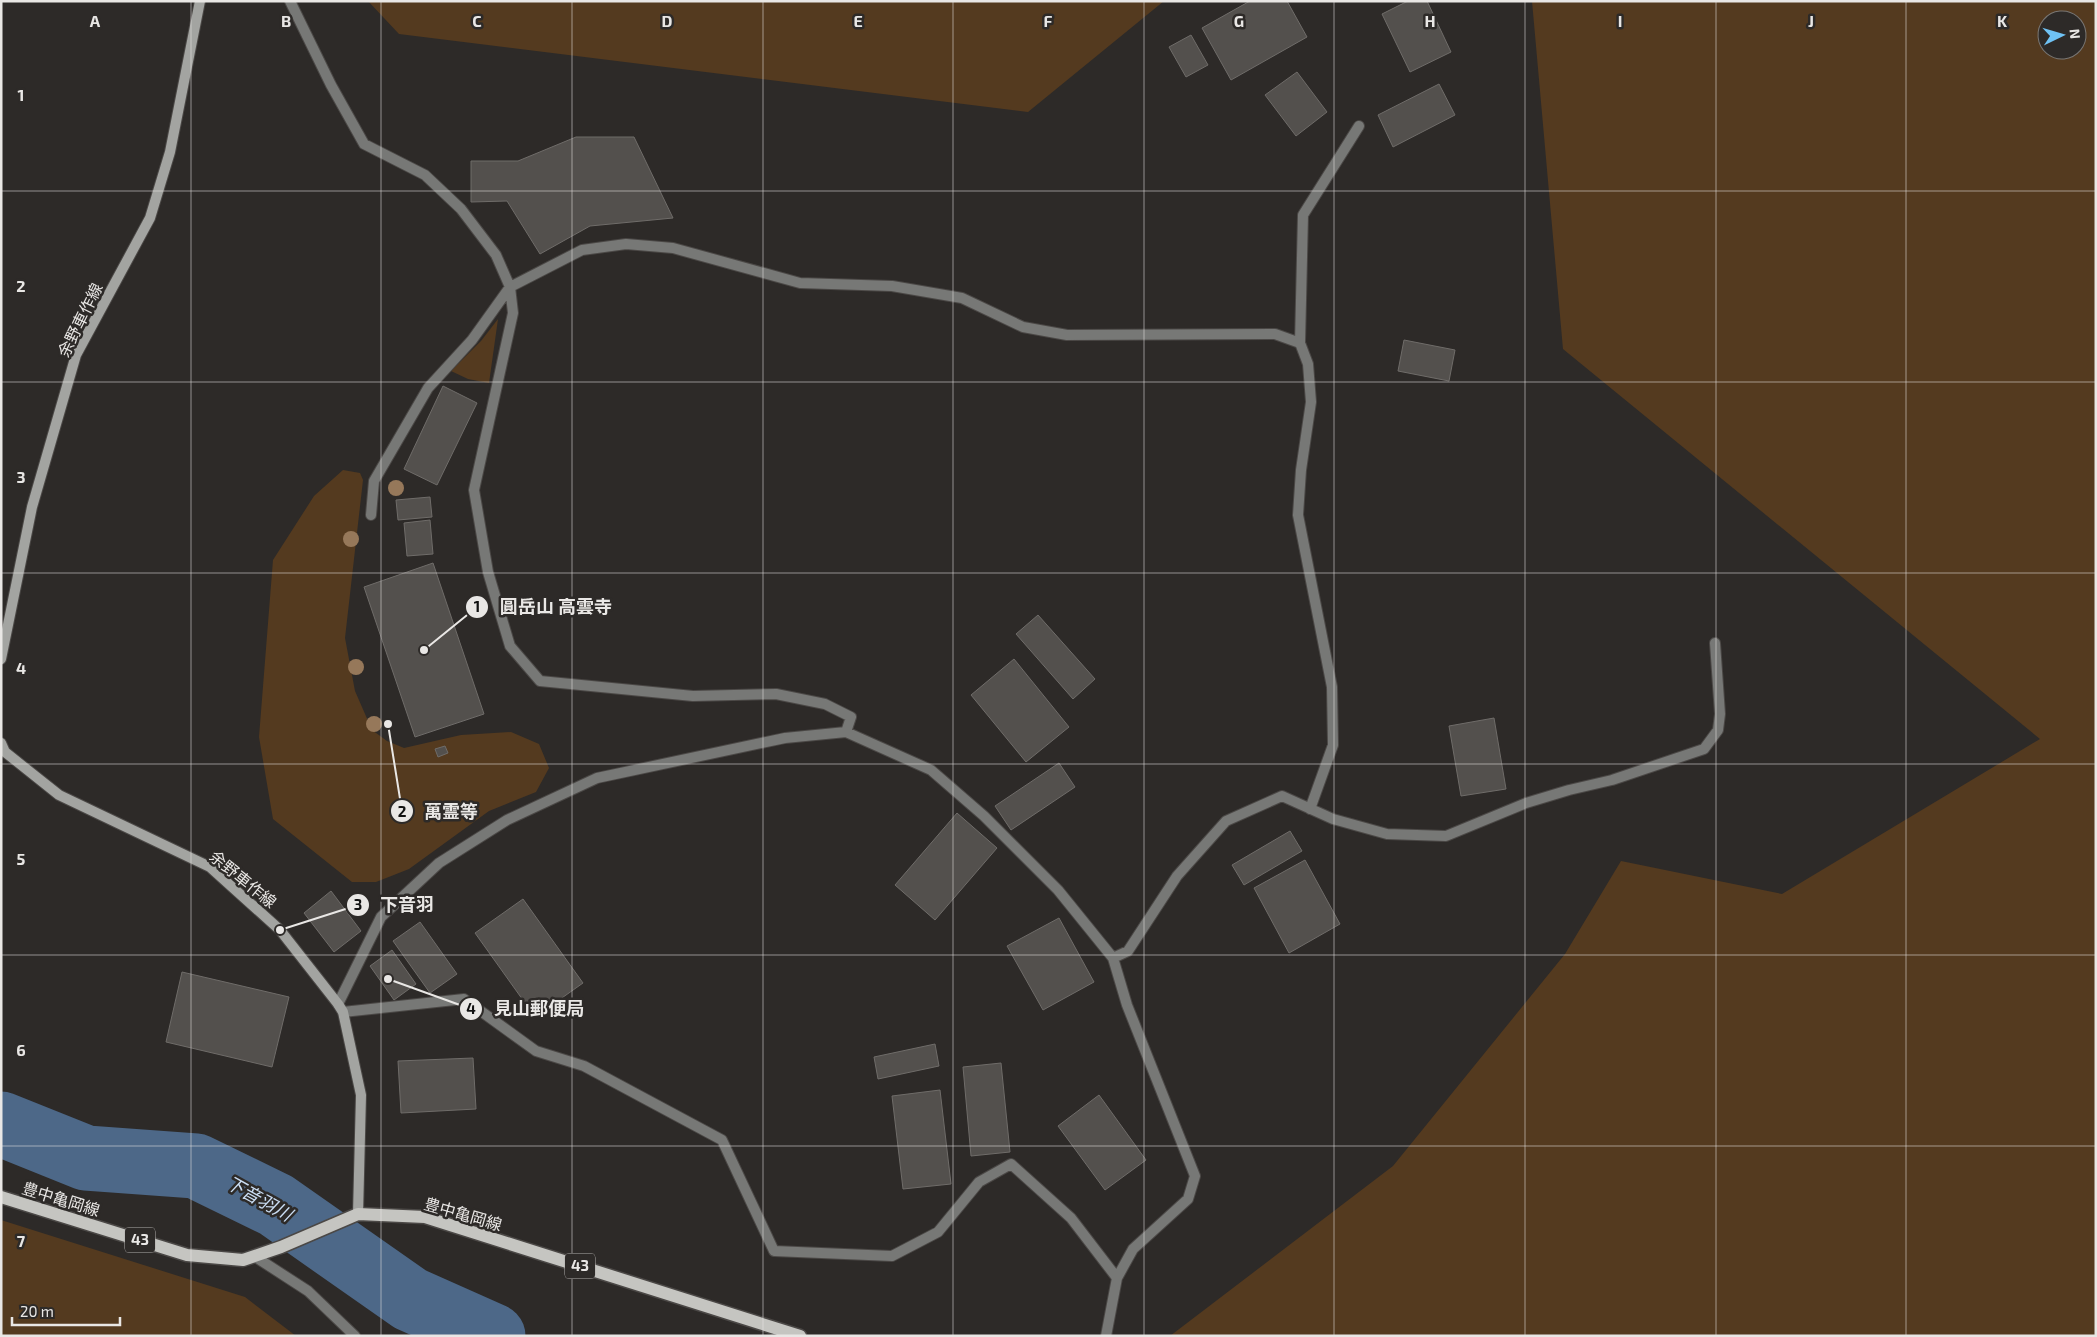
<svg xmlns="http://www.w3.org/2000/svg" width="2097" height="1337" viewBox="0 0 2097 1337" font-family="'Exo 2','Noto Sans JP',sans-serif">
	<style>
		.green { fill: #543a1f; fill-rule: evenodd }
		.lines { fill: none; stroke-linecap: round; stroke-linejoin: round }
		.river { stroke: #4d6888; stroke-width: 65 }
		.building { fill: #53504d; stroke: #6f6c69 }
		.street-casing { stroke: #4b4846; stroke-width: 12 }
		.secondary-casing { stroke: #4b4846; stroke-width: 12 }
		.primary-casing { stroke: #4b4846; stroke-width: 15 }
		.street { stroke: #777876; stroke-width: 10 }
		.secondary { stroke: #a3a4a1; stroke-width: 10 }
		.primary { stroke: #c5c5c1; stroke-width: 12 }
		.tree { fill: #96785a }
		.grid { fill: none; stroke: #e9e7e5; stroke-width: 1; stroke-opacity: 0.55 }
		.labels { text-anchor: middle; stroke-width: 5; stroke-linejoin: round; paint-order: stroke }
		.shield { fill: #2d2a28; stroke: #b1aeac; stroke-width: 1 }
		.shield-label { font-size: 15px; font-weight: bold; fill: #e9e7e5 }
		.street-label { font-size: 16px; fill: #e9e7e5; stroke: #2d2a28 }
		.water-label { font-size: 18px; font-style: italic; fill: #cbdef4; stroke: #2d2a28 }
		.grid-label { font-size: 16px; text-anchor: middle; font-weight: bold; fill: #e9e7e5; stroke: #2d2a28; stroke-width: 5; stroke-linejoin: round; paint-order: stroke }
		.leader { fill: none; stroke: #e9e7e5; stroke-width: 2 }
		.callout-dot { fill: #e9e7e5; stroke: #2d2a28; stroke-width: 2 }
		.mark-label { font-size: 15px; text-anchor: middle; font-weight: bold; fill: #111 }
		.callout-label { font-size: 18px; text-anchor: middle; font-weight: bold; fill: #e9e7e5; stroke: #2d2a28; stroke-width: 5; stroke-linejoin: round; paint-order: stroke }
	</style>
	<rect width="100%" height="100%" fill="#2d2a28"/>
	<path class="green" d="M 368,1 L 1164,1 L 1028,112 L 399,34 Z
		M 1532,1 L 2096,1 L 2096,1336 L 1170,1336 L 1393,1166 L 1565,954 L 1621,861 L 1782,894 L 2040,739 L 1563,349 ZM 2047,20 L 2077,20 L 2077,50 L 2047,50 Z
		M 498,319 L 489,383 L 468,379 L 451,371 L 481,341 Z
		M 343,470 L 360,473 L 363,480 L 345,638 L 355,691 L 372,730 L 387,741 L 404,748 L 461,735 L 511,732 L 539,744 L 549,768 L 536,792 L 489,811 L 409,869 L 376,882 L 352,882 L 273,819 L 259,737 L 273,560 L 314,496 Z
		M 1,1220 L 245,1297 L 296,1336 L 1,1336 Z"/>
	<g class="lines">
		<path class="river" d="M 1,1124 L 86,1158 L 196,1166 L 276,1205 L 410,1299 L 493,1336"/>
	</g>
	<path class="building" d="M 1250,1 L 1287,1 L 1307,37 L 1231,80 L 1202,28 Z
		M 1408,1 L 1427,1 L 1451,52 L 1410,72 L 1382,14 Z
		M 1191,35 L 1208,65 L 1186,77 L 1169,47 Z
		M 1297,72 L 1327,112 L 1296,136 L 1265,95 Z
		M 1439,84 L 1455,115 L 1393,147 L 1378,115 Z
		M 576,137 L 634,137 L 673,218 L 590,226 L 540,254 L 507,201 L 471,202 L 471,161 L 518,161 Z
		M 1404,340 L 1455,350 L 1449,381 L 1398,371 Z
		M 443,386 L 477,403 L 437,485 L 404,469 Z
		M 430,497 L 432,517 L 398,520 L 396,500 Z
		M 430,520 L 433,554 L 407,556 L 404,523 Z
		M 433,563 L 484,714 L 415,737 L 364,587 Z
		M 1038,615 L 1095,679 L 1073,699 L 1016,634 Z
		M 1014,659 L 1069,727 L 1026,762 L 971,695 Z
		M 1494,718 L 1506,789 L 1461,796 L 1449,726 Z
		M 445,746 L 448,753 L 438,757 L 435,749 Z
		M 1059,763 L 1075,787 L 1011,830 L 995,806 Z
		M 957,813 L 997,848 L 935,920 L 895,885 Z
		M 1290,831 L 1302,851 L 1244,885 L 1232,865 Z
		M 1305,860 L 1340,924 L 1289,953 L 1254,888 Z
		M 331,891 L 361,931 L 334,952 L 304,913 Z
		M 523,899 L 583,983 L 535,1017 L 475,933 Z
		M 1059,918 L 1094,982 L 1043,1010 L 1007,946 Z
		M 420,922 L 457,974 L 430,993 L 393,941 Z
		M 392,950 L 416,984 L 394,1000 L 370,966 Z
		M 182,972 L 289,997 L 272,1067 L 166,1042 Z
		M 935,1044 L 939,1066 L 878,1079 L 874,1057 Z
		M 473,1058 L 476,1109 L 401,1113 L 398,1061 Z
		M 1001,1063 L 1010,1152 L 971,1156 L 963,1067 Z
		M 940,1090 L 951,1184 L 903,1189 L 892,1096 Z
		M 1099,1095 L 1146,1160 L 1105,1190 L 1058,1126 Z"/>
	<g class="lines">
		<defs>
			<path id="street" d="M 290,1 L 331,85 L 364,144 L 425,175 L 461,209 L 496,255 L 510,287 L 513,313 L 474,490 L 488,572 L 510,646 L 540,681 L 693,696 L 776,694 L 825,704 L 851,717 L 846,732
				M 1300,343 L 1303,215 L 1359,126
				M 371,515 L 374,481 L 428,388 L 472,340 L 510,287 L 582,250 L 626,244 L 673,248 L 800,283 L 892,286 L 962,298 L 1023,327 L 1067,335 L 1275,334 L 1300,343 L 1308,364 L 1311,402 L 1301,470 L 1298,515 L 1332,687 L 1333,745 L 1310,809
				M 338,1004 L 381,917 L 439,863 L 507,820 L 597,778 L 785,738 L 846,732 L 931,770 L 984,816 L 1058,890 L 1113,958 L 1128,951 L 1177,876 L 1226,821 L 1282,796 L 1333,819 L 1387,834 L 1446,836 L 1526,803 L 1569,790 L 1612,780 L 1704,749 L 1718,730 L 1720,714 L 1715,643
				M 343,1012 L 464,999 L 536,1051 L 584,1066 L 722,1140 L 774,1251 L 892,1256 L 938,1232 L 979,1182 L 1011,1164 L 1071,1218 L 1117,1278
				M 254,1256 L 308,1291 L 355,1336
				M 1106,1336 L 1117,1278 L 1133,1249 L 1188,1199 L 1195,1176 L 1127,1005 L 1113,958"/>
			<path id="secondary" d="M 1,659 L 32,507 L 76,355 L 150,218 L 170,152 L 200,1
				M 1,743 L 5,752 L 59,795 L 210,867 L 280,930 L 338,1004 L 343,1012 L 361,1095 L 358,1214"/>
			<path id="primary" d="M 1,1197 L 187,1255 L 243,1260 L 281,1247 L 358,1214 L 425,1217 L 800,1336"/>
		</defs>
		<use href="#street" class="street-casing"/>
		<use href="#secondary" class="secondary-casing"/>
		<use href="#primary" class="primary-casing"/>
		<use href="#street" class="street"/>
		<use href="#secondary" class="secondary"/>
		<use href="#primary" class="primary"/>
	</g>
	<g class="tree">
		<circle cx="396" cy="488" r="8"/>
		<circle cx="351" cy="539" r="8"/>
		<circle cx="356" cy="667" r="8"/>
		<circle cx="374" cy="724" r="8"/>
	</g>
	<path class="grid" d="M 191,1 L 191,1336M 381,1 L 381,1336M 572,1 L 572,1336M 763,1 L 763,1336M 953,1 L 953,1336M 1144,1 L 1144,1336M 1334,1 L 1334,1336M 1525,1 L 1525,1336M 1716,1 L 1716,1336M 1906,1 L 1906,1336M 1,191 L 2096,191M 1,382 L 2096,382M 1,573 L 2096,573M 1,764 L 2096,764M 1,955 L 2096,955M 1,1146 L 2096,1146"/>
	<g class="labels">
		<g class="shield">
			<rect x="125" y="1227.5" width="30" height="25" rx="4"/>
			<rect x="565" y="1253.5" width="30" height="25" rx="4"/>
		</g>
		<g class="shield-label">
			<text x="140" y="1245">43</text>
			<text x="580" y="1271">43</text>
		</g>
		<g class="street-label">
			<text transform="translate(80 320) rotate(-64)" y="6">余野車作線</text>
			<text transform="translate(243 879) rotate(39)" y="6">余野車作線</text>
			<text transform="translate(61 1199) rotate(17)" y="6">豊中亀岡線</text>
			<text transform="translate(463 1214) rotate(16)" y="6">豊中亀岡線</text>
		</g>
		<g class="water-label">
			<text transform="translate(259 1199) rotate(29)" y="6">下音羽川</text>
		</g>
	</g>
	<g class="grid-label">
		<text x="95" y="27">A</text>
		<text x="286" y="27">B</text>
		<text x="477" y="27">C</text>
		<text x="667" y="27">D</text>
		<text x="858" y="27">E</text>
		<text x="1048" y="27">F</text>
		<text x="1239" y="27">G</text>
		<text x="1430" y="27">H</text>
		<text x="1620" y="27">I</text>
		<text x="1811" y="27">J</text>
		<text x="2002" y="27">K</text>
		<text x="21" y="101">1</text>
		<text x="21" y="292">2</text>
		<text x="21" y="483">3</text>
		<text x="21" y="674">4</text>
		<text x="21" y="865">5</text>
		<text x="21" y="1056">6</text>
		<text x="21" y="1247">7</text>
	</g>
	<path class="leader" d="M424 650L477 607M388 724L402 811M280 930L358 905M388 979L471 1009"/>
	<g class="callout-dot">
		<circle cx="424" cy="650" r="5"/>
		<circle cx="388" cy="724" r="5"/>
		<circle cx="280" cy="930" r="5"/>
		<circle cx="388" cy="979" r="5"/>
		<circle cx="477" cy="607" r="12"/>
		<circle cx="402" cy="811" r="12"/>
		<circle cx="358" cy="905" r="12"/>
		<circle cx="471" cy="1009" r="12"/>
	</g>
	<g class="mark-label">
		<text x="477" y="612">1</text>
		<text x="402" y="817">2</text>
		<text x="358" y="910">3</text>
		<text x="471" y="1014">4</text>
	</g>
	<g class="callout-label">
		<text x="556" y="613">圓岳山 高雲寺</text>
		<text x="451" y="818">萬霊等</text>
		<text x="407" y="911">下音羽</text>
		<text x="539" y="1015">見山郵便局</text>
	</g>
	<rect width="2097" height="1337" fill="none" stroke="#e9e7e5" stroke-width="5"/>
	<g transform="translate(2062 35) rotate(85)"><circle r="24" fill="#2d2a28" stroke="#787674"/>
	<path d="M0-4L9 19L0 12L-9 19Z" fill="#6fc2f4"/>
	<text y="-8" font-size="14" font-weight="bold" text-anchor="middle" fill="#e9e7e5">N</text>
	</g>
	<path d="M12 1317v8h108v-8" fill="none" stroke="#e9e7e5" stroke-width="2.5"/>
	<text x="20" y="1317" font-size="15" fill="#e9e7e5" stroke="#2d2a28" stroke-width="4" paint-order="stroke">20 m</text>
</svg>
